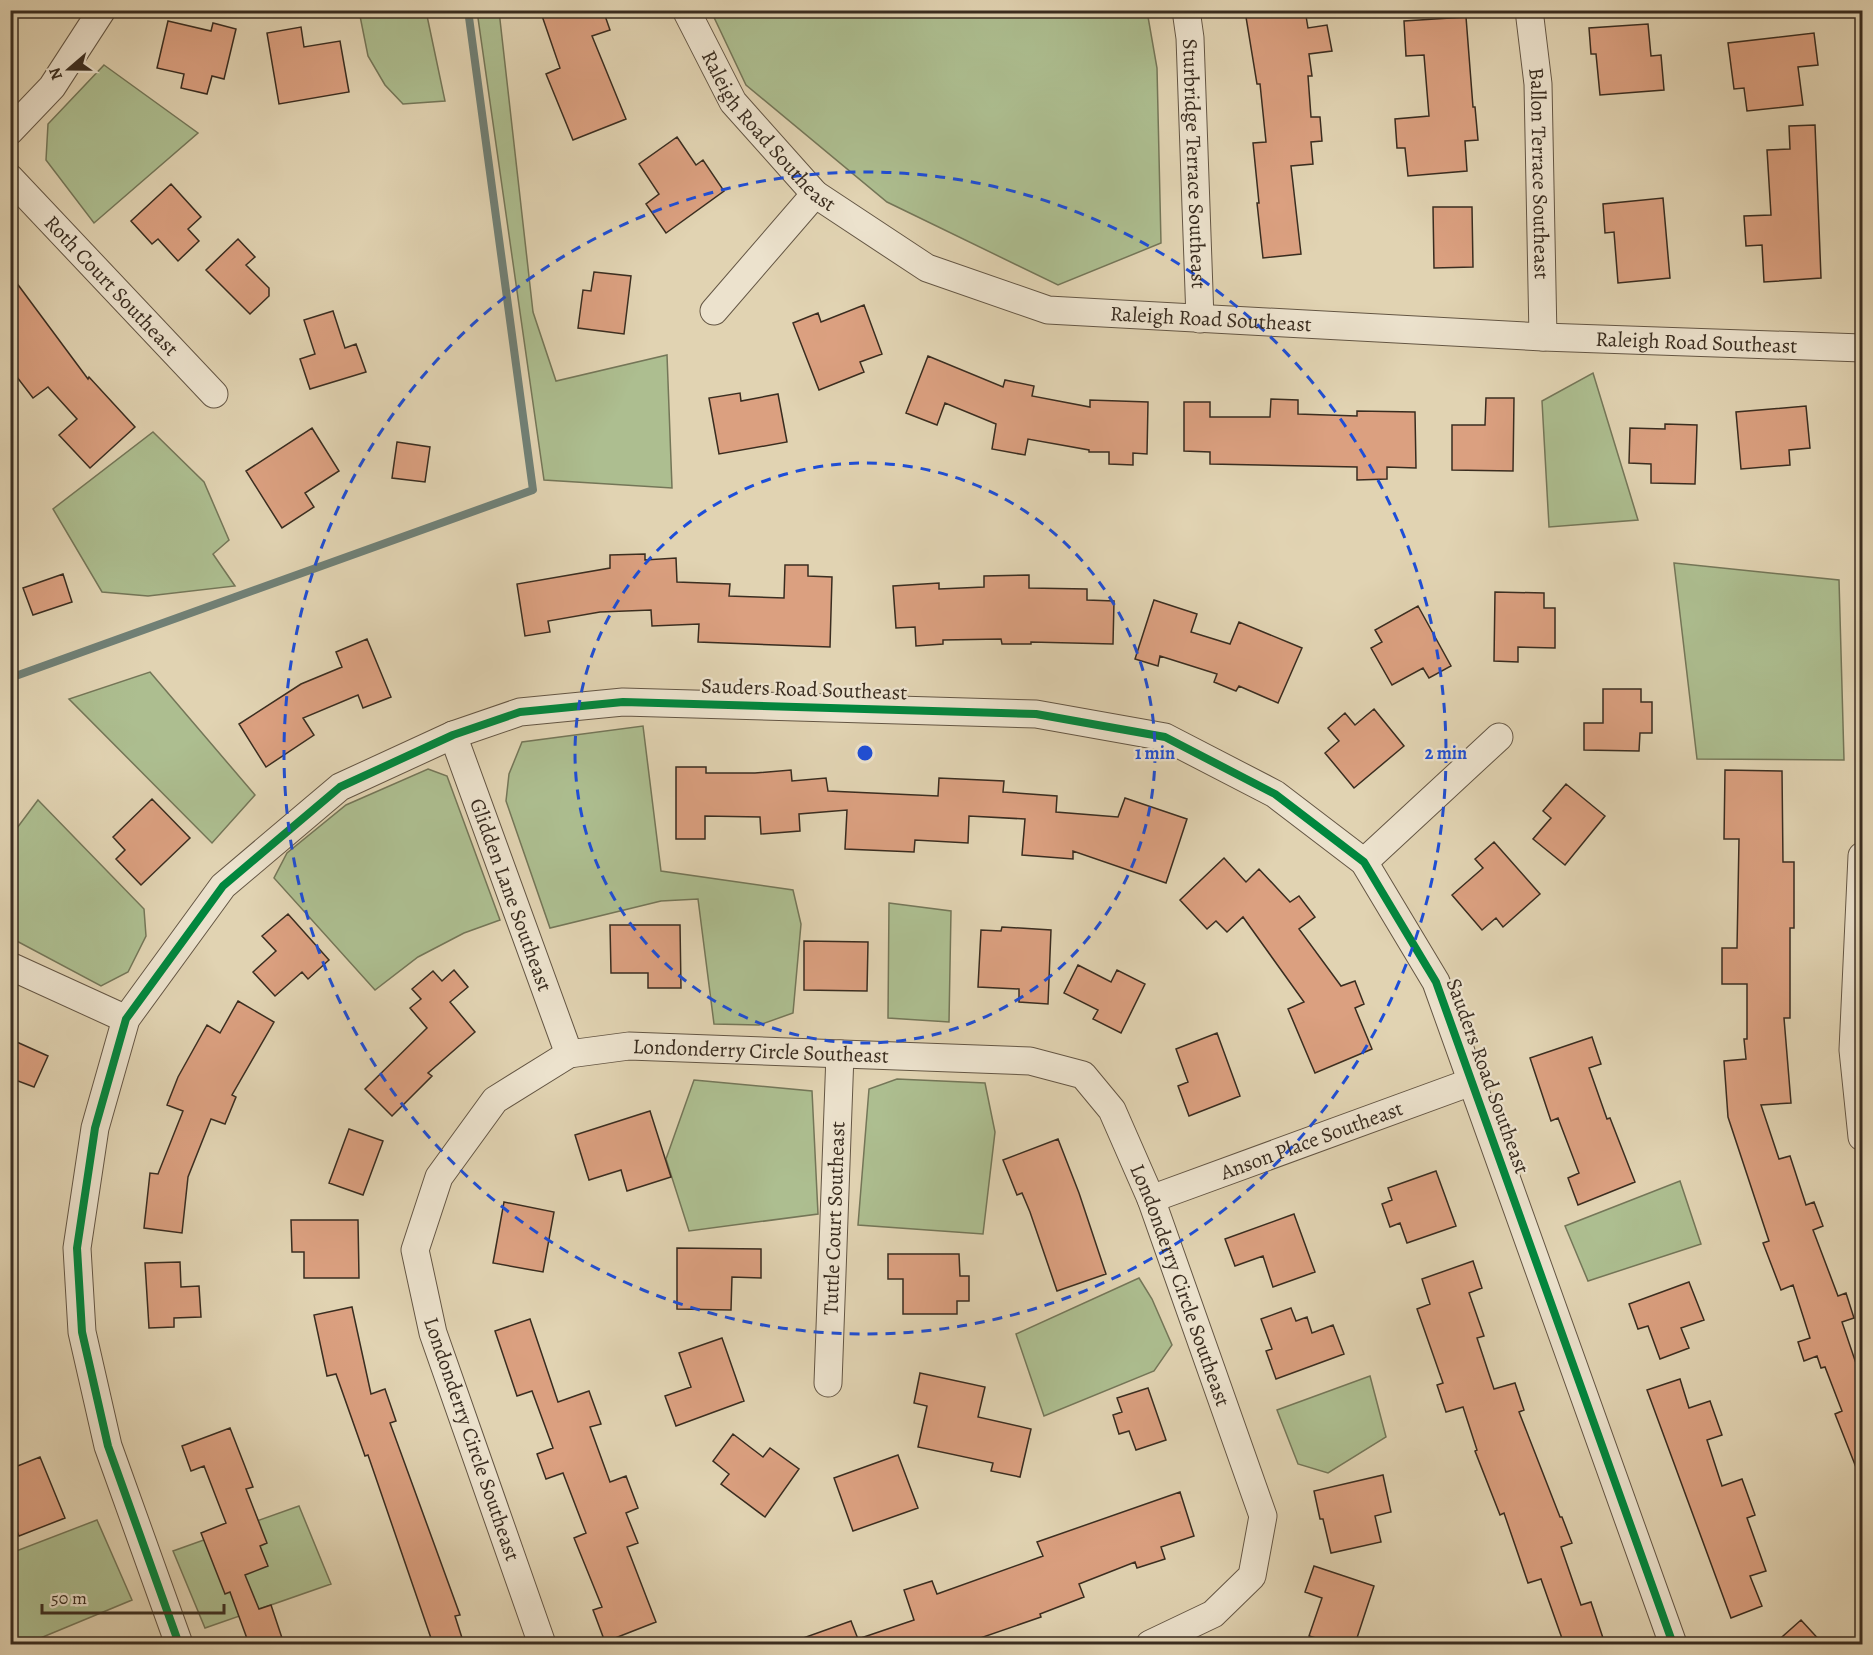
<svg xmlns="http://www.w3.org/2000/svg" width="1873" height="1655" viewBox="0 0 1873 1655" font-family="Alegreya,serif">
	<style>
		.green { fill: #adbe90; stroke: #747658; stroke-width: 1.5 }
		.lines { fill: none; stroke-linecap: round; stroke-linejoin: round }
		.stream { stroke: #708076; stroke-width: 8 }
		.building { fill: #dba080; stroke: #3a2d20; stroke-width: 1.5 }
		.street-casing { stroke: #645644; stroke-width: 29 }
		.street { stroke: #ece2cd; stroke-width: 27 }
		.cycleway-casing { stroke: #ece2cd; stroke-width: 11 }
		.cycleway { stroke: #00873e; stroke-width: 8 }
		.ring { fill: none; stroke: #1d4ed8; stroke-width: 3; stroke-dasharray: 10 8 }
		.labels { text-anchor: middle; stroke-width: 4.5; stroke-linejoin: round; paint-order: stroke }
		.street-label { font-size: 21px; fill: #3a2d20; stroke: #ece2cd }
		.centre { fill: #1d4ed8; stroke: #ece2cd; stroke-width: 3 }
		.ring-label { font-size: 18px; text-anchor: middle; font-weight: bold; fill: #1d4ed8; stroke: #ece2cd; stroke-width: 4.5; stroke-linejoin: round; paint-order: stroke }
	</style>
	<rect width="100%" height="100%" fill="#e1d3b2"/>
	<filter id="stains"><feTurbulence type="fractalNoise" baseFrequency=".00333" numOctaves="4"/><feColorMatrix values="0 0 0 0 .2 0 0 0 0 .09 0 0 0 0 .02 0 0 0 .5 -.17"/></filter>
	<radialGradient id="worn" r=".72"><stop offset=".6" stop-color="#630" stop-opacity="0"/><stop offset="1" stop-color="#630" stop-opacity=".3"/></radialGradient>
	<path class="green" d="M 359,11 L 426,11 L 445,101 L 403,104 L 385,85 L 368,56 Z
		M 477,11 L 499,11 L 533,312 L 556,381 L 667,355 L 672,488 L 544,480 Z
		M 711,11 L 1147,11 L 1157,68 L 1161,243 L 1058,285 L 887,202 L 746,85 Z
		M 104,65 L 198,133 L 94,223 L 46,160 L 48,124 Z
		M 1593,373 L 1638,520 L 1549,527 L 1542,401 Z
		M 153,432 L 204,482 L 229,540 L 213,554 L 235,586 L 148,596 L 102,592 L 53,509 Z
		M 1674,563 L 1839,580 L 1844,760 L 1697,759 Z
		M 150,672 L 255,795 L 212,843 L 69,699 Z
		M 643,726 L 661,871 L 793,890 L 801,924 L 793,1013 L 759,1025 L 714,1024 L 698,899 L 661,901 L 550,928 L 506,801 L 509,774 L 522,742 Z
		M 428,769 L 447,776 L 500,920 L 464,933 L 418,957 L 375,990 L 274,878 L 287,853 L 346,805 Z
		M 38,800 L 144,909 L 146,936 L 128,972 L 101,986 L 11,938 L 11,836 Z
		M 889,903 L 951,911 L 949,1022 L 888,1018 Z
		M 897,1079 L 985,1083 L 995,1132 L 983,1234 L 858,1225 L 869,1089 Z
		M 694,1080 L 812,1091 L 818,1214 L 689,1231 L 666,1159 Z
		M 1680,1181 L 1701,1244 L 1588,1281 L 1565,1226 Z
		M 1139,1278 L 1152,1299 L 1172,1345 L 1154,1371 L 1044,1416 L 1016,1334 Z
		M 1370,1376 L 1386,1437 L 1328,1473 L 1298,1464 L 1277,1410 Z
		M 299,1506 L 331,1584 L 205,1628 L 173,1551 Z
		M 97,1520 L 132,1600 L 26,1644 L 11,1644 L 11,1553 Z"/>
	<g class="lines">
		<path class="stream" d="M 10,678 L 533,490 L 468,10"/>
	</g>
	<path class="building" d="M 540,10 L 603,10 L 610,30 L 592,36 L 626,119 L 573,140 L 546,74 L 560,68 Z
		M 1285,10 L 1305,10 L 1308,28 L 1327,25 L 1332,51 L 1309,54 L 1312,76 L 1308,76 L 1311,117 L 1320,117 L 1322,141 L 1311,142 L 1313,164 L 1291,166 L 1301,254 L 1263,258 L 1257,203 L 1259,203 L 1253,143 L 1266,142 L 1260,84 L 1257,84 L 1246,17 Z
		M 1466,17 L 1473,107 L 1475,107 L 1478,140 L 1465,141 L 1467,171 L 1408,176 L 1405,148 L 1397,148 L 1395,119 L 1429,116 L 1424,55 L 1406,56 L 1404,21 Z
		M 168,21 L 211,31 L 213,23 L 236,29 L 224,79 L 212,76 L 207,94 L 181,88 L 184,74 L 157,68 Z
		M 1648,24 L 1651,56 L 1661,55 L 1664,90 L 1600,95 L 1596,54 L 1591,54 L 1589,28 Z
		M 301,27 L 304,47 L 340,41 L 349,92 L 279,104 L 267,33 Z
		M 1814,33 L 1818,65 L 1798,67 L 1803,105 L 1747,111 L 1744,88 L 1734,89 L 1728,43 Z
		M 1815,125 L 1821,278 L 1764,282 L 1762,245 L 1746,246 L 1744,216 L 1771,215 L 1767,150 L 1790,149 L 1789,126 Z
		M 677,137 L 696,165 L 703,160 L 724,191 L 666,233 L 646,204 L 659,194 L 639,164 Z
		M 171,184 L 201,217 L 188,229 L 199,241 L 178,261 L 158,239 L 152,244 L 131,221 Z
		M 1663,198 L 1670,278 L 1618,283 L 1614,232 L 1605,233 L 1603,204 Z
		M 1433,207 L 1472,207 L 1473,267 L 1434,268 Z
		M 238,239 L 255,257 L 246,265 L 269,288 L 269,296 L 250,314 L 206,270 Z
		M 594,272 L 631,276 L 624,334 L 578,328 L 583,290 L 591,291 Z
		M 10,274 L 88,379 L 89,377 L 135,427 L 90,468 L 59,435 L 77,419 L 48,387 L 33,398 L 10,368 Z
		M 864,305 L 882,354 L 860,362 L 864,372 L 819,390 L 793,323 L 818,313 L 821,322 Z
		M 333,311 L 345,348 L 356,344 L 366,372 L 310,389 L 300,359 L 315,354 L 304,320 Z
		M 928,356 L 1003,387 L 1005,380 L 1034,386 L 1032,396 L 1090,407 L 1090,400 L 1148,402 L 1147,454 L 1133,453 L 1133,465 L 1109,464 L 1109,452 L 1089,452 L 1089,450 L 1028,439 L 1025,455 L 992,449 L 996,424 L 945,403 L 937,425 L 906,413 Z
		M 740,393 L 741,401 L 778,394 L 787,442 L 719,454 L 709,398 Z
		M 1486,398 L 1514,398 L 1513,471 L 1452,470 L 1452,425 L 1485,425 Z
		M 1271,399 L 1298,400 L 1298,414 L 1357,416 L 1357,411 L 1415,412 L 1416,468 L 1387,467 L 1387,479 L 1357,480 L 1357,467 L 1210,464 L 1210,452 L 1184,451 L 1184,402 L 1210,402 L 1210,417 L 1270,417 Z
		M 1806,406 L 1810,448 L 1789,450 L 1790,465 L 1741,469 L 1736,412 Z
		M 1665,424 L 1697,425 L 1695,484 L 1651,483 L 1651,464 L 1629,463 L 1630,428 L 1665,429 Z
		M 312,428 L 339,471 L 305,493 L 314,507 L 282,528 L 246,471 Z
		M 397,442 L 430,447 L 425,482 L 392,478 Z
		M 645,554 L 645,560 L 676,558 L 677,582 L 730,584 L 729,596 L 784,598 L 785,565 L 808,565 L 808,576 L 832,577 L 830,647 L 698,642 L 699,624 L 652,626 L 651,610 L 600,612 L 548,621 L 550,632 L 525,636 L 517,584 L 610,568 L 610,555 Z
		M 63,574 L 72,602 L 33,615 L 23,588 Z
		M 1029,575 L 1029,588 L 1087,589 L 1087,600 L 1114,601 L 1113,644 L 1031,642 L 1031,644 L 1002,644 L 1001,639 L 943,640 L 943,644 L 916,646 L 915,627 L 896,628 L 893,586 L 939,583 L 939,589 L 984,587 L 984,576 Z
		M 1495,592 L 1544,593 L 1544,608 L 1555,608 L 1555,648 L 1518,647 L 1518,662 L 1494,661 Z
		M 1154,600 L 1197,614 L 1191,632 L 1230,644 L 1239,622 L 1302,648 L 1278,703 L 1239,686 L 1236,691 L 1214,682 L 1217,674 L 1160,656 L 1158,666 L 1135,659 Z
		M 1418,606 L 1451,666 L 1429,678 L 1423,668 L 1392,685 L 1371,648 L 1382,642 L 1375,630 Z
		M 367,639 L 391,697 L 363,708 L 358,695 L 303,718 L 314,735 L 266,767 L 239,724 L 301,684 L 342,667 L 336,652 Z
		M 1603,689 L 1641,689 L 1641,702 L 1652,702 L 1652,733 L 1640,733 L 1639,751 L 1584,750 L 1584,723 L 1603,723 Z
		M 1374,709 L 1404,746 L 1354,788 L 1325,753 L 1339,741 L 1328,728 L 1345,713 L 1355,725 Z
		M 676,767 L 706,767 L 706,773 L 755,773 L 791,770 L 792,781 L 826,778 L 828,791 L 938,796 L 939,778 L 1004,781 L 1003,792 L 1057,796 L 1056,812 L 1118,817 L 1125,798 L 1187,819 L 1166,883 L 1073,851 L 1073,859 L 1022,855 L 1025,819 L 969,816 L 968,843 L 915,840 L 914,852 L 845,849 L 847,810 L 799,814 L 800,831 L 761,834 L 760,817 L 705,816 L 705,839 L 676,839 Z
		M 1725,770 L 1782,771 L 1783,862 L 1794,862 L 1794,928 L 1790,928 L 1790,1018 L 1784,1018 L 1791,1103 L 1761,1105 L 1779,1159 L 1790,1156 L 1806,1205 L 1814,1202 L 1823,1226 L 1813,1230 L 1838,1296 L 1846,1293 L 1854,1318 L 1842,1322 L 1863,1384 L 1861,1480 L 1835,1414 L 1842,1411 L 1825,1367 L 1821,1368 L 1817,1356 L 1804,1361 L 1798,1342 L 1810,1338 L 1793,1285 L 1781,1290 L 1763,1243 L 1769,1241 L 1728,1117 L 1724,1061 L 1746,1059 L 1744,1039 L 1747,1039 L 1747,984 L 1722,984 L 1722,948 L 1737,948 L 1739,839 L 1724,839 Z
		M 1566,784 L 1605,816 L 1565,865 L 1533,839 L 1551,818 L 1543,811 Z
		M 152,799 L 190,838 L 141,885 L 116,859 L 125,850 L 113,837 Z
		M 1494,842 L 1540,894 L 1503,927 L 1496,918 L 1482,930 L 1452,895 L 1483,868 L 1475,859 Z
		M 1224,858 L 1246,882 L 1259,869 L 1290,902 L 1299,896 L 1315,917 L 1299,929 L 1341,986 L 1355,981 L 1364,1004 L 1355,1008 L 1372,1049 L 1315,1073 L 1288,1009 L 1304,1002 L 1243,917 L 1227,932 L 1216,921 L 1207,929 L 1180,900 Z
		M 288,914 L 329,960 L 308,979 L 302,972 L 275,996 L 253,972 L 276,951 L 262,936 Z
		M 610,925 L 680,925 L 681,988 L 648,988 L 648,973 L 611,973 Z
		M 1002,927 L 1051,930 L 1048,1004 L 1019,1002 L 1019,989 L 978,987 L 981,930 L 1001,931 Z
		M 804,941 L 868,942 L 867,991 L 804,990 Z
		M 1078,965 L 1111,982 L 1117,970 L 1145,984 L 1121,1033 L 1093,1019 L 1098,1010 L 1064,993 Z
		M 454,970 L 468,987 L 450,1002 L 475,1032 L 428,1073 L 432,1076 L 392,1116 L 365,1089 L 427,1028 L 410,1008 L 421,999 L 412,989 L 433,971 L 442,981 Z
		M 238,1001 L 274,1022 L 232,1095 L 236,1097 L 225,1124 L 211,1119 L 188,1177 L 182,1233 L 144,1228 L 150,1173 L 158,1174 L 183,1111 L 167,1105 L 178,1077 L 207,1025 L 220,1033 Z
		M 1217,1033 L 1240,1096 L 1189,1116 L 1178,1086 L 1188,1082 L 1176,1049 Z
		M 1592,1037 L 1601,1064 L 1589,1068 L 1607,1119 L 1610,1118 L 1635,1182 L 1578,1205 L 1568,1178 L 1579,1173 L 1558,1118 L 1551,1121 L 1530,1058 Z
		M 10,1039 L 48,1056 L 34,1087 L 10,1078 Z
		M 650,1111 L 671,1177 L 627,1191 L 621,1170 L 589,1180 L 575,1135 Z
		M 349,1129 L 383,1141 L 363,1195 L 329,1183 Z
		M 1058,1139 L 1079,1193 L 1106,1274 L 1057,1291 L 1030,1212 L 1022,1193 L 1017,1195 L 1003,1160 Z
		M 1436,1171 L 1456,1226 L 1407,1243 L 1400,1223 L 1390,1227 L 1382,1204 L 1392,1200 L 1388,1188 Z
		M 504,1202 L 554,1212 L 543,1272 L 493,1263 Z
		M 1294,1214 L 1315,1272 L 1273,1287 L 1263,1256 L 1235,1266 L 1225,1239 Z
		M 291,1220 L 358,1220 L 359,1278 L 304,1278 L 304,1252 L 292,1252 Z
		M 677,1248 L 761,1249 L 761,1278 L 732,1277 L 731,1310 L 677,1309 Z
		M 888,1254 L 959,1254 L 960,1276 L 969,1276 L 969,1301 L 957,1301 L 957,1314 L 903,1314 L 903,1279 L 888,1279 Z
		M 1473,1261 L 1482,1288 L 1469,1293 L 1484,1336 L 1477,1338 L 1494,1389 L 1515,1383 L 1524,1410 L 1519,1412 L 1560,1517 L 1562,1517 L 1572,1543 L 1561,1547 L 1581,1605 L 1591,1602 L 1605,1644 L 1564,1644 L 1541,1579 L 1528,1583 L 1504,1513 L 1500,1515 L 1475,1451 L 1477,1450 L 1463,1407 L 1446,1412 L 1437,1385 L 1443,1383 L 1417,1309 L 1430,1304 L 1422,1279 Z
		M 180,1262 L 181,1287 L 199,1286 L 201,1317 L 174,1318 L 174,1327 L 149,1328 L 145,1263 Z
		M 1689,1282 L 1704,1320 L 1681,1328 L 1689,1348 L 1660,1359 L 1648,1326 L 1638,1329 L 1629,1304 Z
		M 352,1307 L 371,1394 L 385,1389 L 396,1421 L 390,1423 L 460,1615 L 455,1616 L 464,1644 L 433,1644 L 368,1455 L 365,1456 L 336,1374 L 327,1376 L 314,1315 Z
		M 1291,1308 L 1296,1321 L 1307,1317 L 1312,1333 L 1333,1325 L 1344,1354 L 1276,1379 L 1266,1351 L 1272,1349 L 1261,1319 Z
		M 530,1319 L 558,1402 L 589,1391 L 601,1424 L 590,1427 L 610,1482 L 626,1476 L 638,1508 L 626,1513 L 638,1543 L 627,1547 L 656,1622 L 605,1642 L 593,1610 L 602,1607 L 574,1538 L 586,1533 L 563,1473 L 546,1479 L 537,1454 L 553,1448 L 532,1391 L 517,1396 L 495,1331 Z
		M 722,1338 L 744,1401 L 676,1426 L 665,1396 L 691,1387 L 679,1353 Z
		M 920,1373 L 985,1387 L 978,1417 L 1031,1429 L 1020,1477 L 991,1471 L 993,1463 L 918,1447 L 927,1406 L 914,1403 Z
		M 1680,1379 L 1689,1408 L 1710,1401 L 1722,1435 L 1707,1440 L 1722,1486 L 1742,1479 L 1755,1515 L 1747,1518 L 1766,1571 L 1750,1576 L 1762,1606 L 1731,1618 L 1647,1390 Z
		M 1148,1388 L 1166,1440 L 1136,1450 L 1129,1431 L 1119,1434 L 1113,1415 L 1122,1412 L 1117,1398 Z
		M 230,1428 L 253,1487 L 246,1489 L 267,1543 L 260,1546 L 268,1566 L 245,1575 L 259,1609 L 271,1605 L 284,1644 L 249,1644 L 230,1592 L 225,1594 L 201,1533 L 226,1523 L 204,1466 L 191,1471 L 182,1446 Z
		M 733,1434 L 763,1457 L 770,1448 L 799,1469 L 765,1517 L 721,1484 L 729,1474 L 713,1461 Z
		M 898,1455 L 918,1508 L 853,1531 L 834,1478 Z
		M 40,1457 L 65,1518 L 19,1536 L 10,1514 L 10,1469 Z
		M 1383,1475 L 1391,1512 L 1375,1516 L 1381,1542 L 1331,1553 L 1323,1519 L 1320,1519 L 1314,1491 Z
		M 1180,1492 L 1194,1536 L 1161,1547 L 1165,1559 L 1137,1568 L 1135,1562 L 1079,1584 L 1084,1597 L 1040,1614 L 1041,1617 L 963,1644 L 792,1644 L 792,1642 L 851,1621 L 858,1639 L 914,1620 L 904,1590 L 932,1581 L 937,1594 L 1043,1556 L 1037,1542 Z
		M 1314,1566 L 1374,1586 L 1355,1644 L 1336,1644 L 1309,1636 L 1322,1598 L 1305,1592 Z
		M 1801,1620 L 1823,1644 L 1774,1644 Z"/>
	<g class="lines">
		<defs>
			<g id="street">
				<path id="s1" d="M 686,10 L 733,102 L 815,194 L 927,268 L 1048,310 L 1543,337 L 1862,348"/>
				<path id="s2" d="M 1186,10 L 1190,38 L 1200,319"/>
				<path id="s3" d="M 1529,10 L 1538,84 L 1543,337"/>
				<path d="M 10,131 L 52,87 L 102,10"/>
				<path id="s4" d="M 10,178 L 214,394"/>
				<path d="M 714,311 L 815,194"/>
				<path id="s5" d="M 453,735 L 569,1054"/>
				<path d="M 1862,856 L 1853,1050 L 1862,1137"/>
				<path d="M 1364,862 L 1499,737"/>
				<path d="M 10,966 L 126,1019"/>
				<path id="s6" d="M 1151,1199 L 1471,1082"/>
				<path id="s7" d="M 828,1383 L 840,1054"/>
				<path d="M 179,1644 L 108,1446 L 82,1332 L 77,1248 L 95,1128 L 126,1019 L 223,886 L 340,787 L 453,735 L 520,712 L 623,702 L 1036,714 L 1165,737 L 1275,794 L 1364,862 L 1436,982 L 1673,1644"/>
				<path id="s8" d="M 542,1644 L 433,1333 L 415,1250 L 439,1177 L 495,1100 L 569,1054 L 629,1046 L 1030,1061 L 1083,1075 L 1112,1110 L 1151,1199 L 1263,1516 L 1252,1576 L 1213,1614 L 1150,1644"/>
			</g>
		</defs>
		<use href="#street" class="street-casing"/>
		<use href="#street" class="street"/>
		<defs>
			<path id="cycleway" d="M 179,1644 L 108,1446 L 82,1332 L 77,1248 L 95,1128 L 126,1019 L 223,886 L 340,787 L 453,735 L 520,712 L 623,702 L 1036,714 L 1165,737 L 1275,794 L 1364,862 L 1436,982 L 1673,1644"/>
		</defs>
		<use href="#cycleway" class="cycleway-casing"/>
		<use href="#cycleway" class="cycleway"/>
	</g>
	<g class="ring">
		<circle cx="865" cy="753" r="290"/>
		<circle cx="865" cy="753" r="581"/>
	</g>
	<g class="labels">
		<g class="street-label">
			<text dy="7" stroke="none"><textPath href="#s1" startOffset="148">Raleigh Road Southeast</textPath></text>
			<text dy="7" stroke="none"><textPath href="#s2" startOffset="154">Sturbridge Terrace Southeast</textPath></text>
			<text dy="7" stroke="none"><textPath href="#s3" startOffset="164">Ballon Terrace Southeast</textPath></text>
			<text dy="7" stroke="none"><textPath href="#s4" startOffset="148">Roth Court Southeast</textPath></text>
			<text dy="7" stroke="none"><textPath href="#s1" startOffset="652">Raleigh Road Southeast</textPath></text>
			<text dy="7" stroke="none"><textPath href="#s1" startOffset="1138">Raleigh Road Southeast</textPath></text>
			<text transform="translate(804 689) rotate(2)" y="7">Sauders Road Southeast</text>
			<text dy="7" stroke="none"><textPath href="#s5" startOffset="170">Glidden Lane Southeast</textPath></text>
			<text dy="7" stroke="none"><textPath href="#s8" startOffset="866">Londonderry Circle Southeast</textPath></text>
			<text transform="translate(1488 1076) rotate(70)" y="7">Sauders Road Southeast</text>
			<text dy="7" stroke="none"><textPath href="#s6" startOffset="171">Anson Place Southeast</textPath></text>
			<text dy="7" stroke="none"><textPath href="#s7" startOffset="165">Tuttle Court Southeast</textPath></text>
			<text dy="7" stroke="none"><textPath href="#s8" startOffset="1424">Londonderry Circle Southeast</textPath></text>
			<text transform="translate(472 1439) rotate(71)" y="7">Londonderry Circle Southeast</text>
		</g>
	</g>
	<circle cx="865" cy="753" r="9" class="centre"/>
	<g class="ring-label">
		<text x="1155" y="759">1 min</text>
		<text x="1446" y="759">2 min</text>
	</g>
	<rect width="1873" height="1655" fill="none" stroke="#e1d3b2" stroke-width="36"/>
	<rect x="12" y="12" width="1849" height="1631" fill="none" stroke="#3a2d20" stroke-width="3"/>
	<rect x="18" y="18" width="1837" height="1619" fill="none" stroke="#3a2d20" stroke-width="1.5"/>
	<g transform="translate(69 69) rotate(250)" stroke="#ece2cd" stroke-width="4.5" paint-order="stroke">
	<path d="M0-4.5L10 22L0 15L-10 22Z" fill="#3a2d20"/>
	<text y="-9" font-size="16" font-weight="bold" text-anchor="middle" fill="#3a2d20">N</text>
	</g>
	<path d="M42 1604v9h182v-9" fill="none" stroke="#3a2d20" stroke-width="3"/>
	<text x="51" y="1604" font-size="18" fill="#3a2d20" stroke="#ece2cd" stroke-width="4.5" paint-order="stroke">50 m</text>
	<rect width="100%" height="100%" filter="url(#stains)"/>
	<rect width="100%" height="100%" fill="url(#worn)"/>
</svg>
